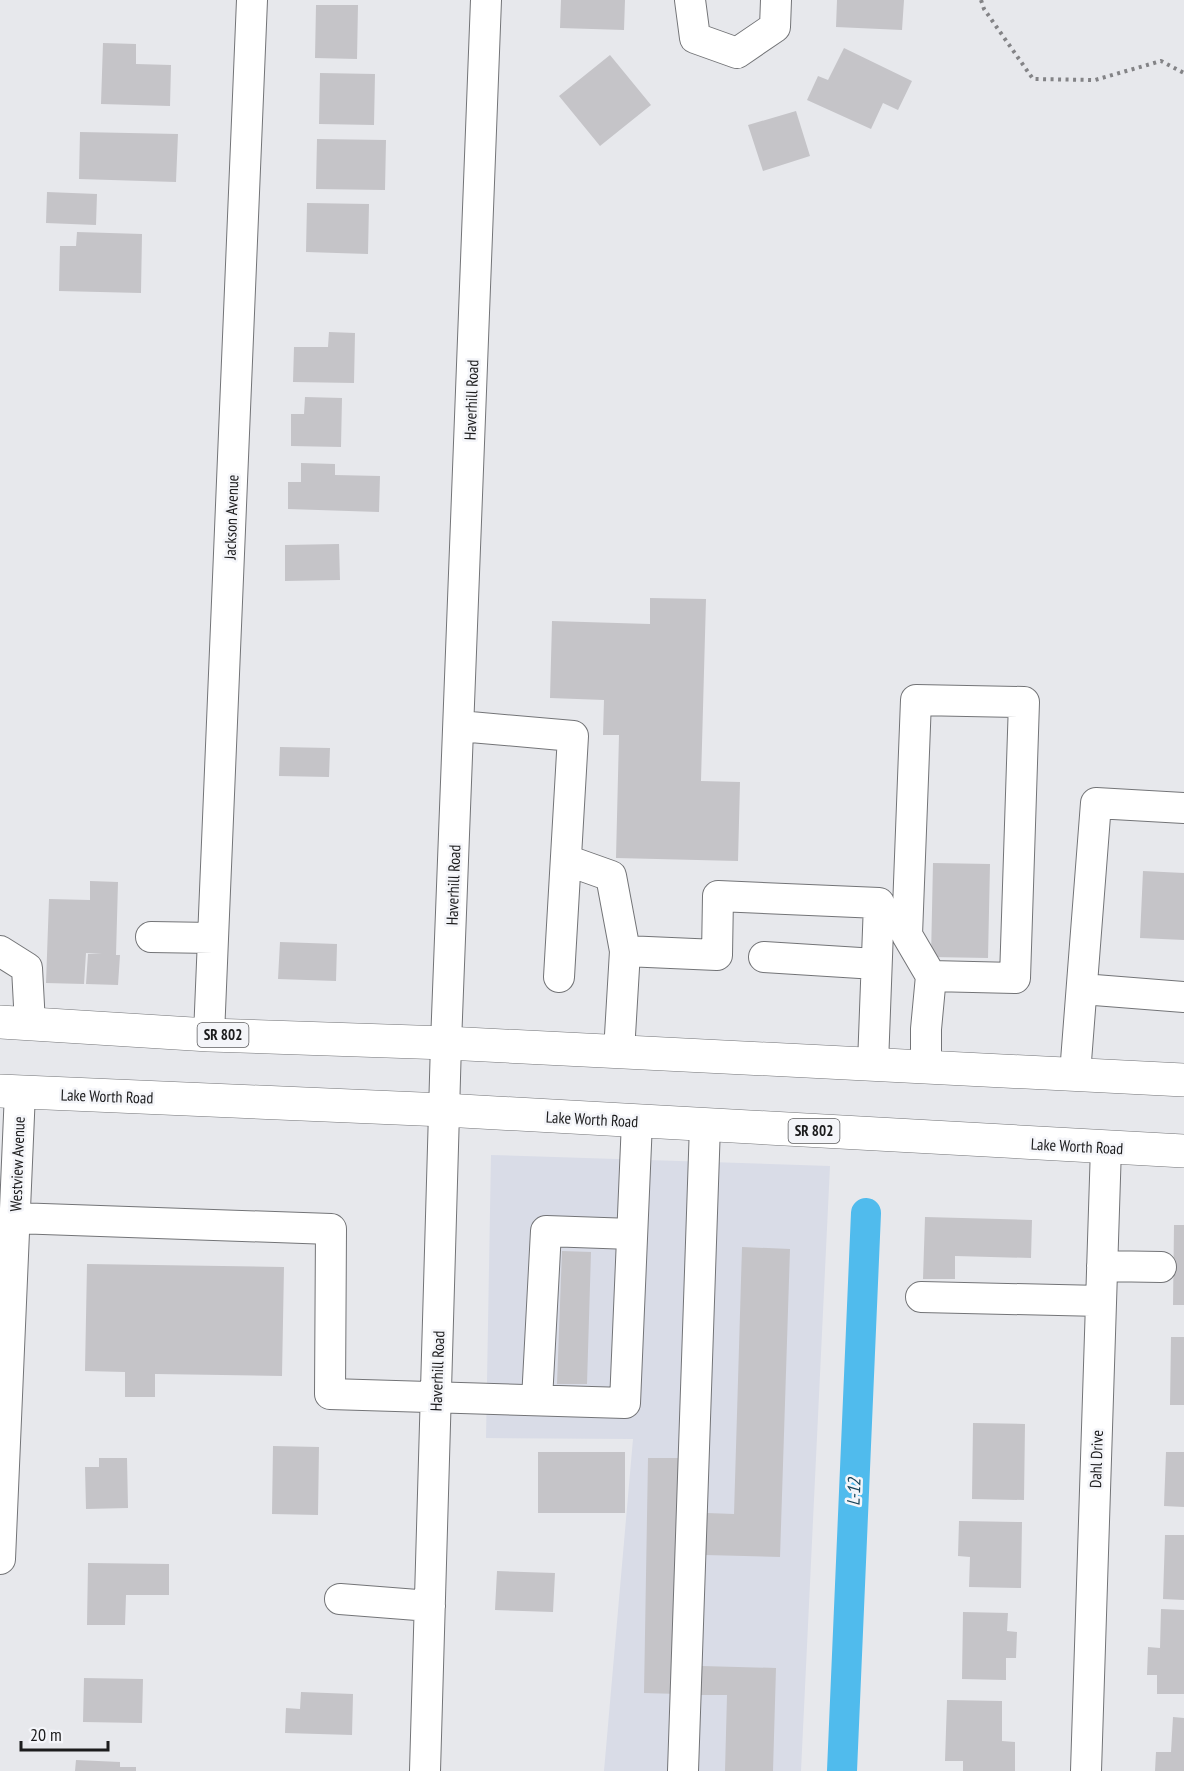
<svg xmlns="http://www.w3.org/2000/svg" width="1184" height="1771" viewBox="0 0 1184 1771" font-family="'PT Sans Narrow',sans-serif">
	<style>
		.built { fill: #d9dce7 }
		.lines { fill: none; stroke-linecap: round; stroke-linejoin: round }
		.canal { stroke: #50bbed; stroke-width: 30 }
		.building { fill: #c5c4c8 }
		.minor-casing { stroke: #737477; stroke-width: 32 }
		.major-casing { stroke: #737477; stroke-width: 34 }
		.path { stroke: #838386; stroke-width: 4; stroke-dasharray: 3 4.5; stroke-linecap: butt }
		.minor { stroke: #fff; stroke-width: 30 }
		.major { stroke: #fff; stroke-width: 33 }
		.labels { text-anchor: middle; stroke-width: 5; stroke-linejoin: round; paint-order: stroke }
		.shield { fill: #f4f5f9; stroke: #5d5d5f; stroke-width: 1.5 }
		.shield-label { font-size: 15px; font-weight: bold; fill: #1c1c1d }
		.street-label { font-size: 16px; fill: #1c1c1d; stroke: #f4f5f9 }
		.water-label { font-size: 18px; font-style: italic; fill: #174459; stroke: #f4f5f9 }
	</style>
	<rect width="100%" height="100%" fill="#e7e8ec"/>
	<path class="built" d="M 491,1155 L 830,1166 L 801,1771 L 604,1771 L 633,1439 L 486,1438 Z"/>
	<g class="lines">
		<path class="canal" d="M 842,1771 L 866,1213"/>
	</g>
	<path class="building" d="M 561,0 L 625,0 L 624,30 L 560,28 Z
		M 837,0 L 904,0 L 902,30 L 836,27 Z
		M 316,5 L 358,5 L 357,59 L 315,58 Z
		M 103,43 L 136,44 L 136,64 L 171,65 L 170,106 L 101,104 Z
		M 844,48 L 912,81 L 898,110 L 883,103 L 871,129 L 807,100 L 818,76 L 828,80 Z
		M 610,55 L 651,105 L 600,146 L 559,96 Z
		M 320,73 L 375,74 L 374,125 L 319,124 Z
		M 796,111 L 810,156 L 763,171 L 748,125 Z
		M 80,132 L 178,134 L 176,182 L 79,179 Z
		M 317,139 L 386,140 L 385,190 L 316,189 Z
		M 47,192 L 97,194 L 96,225 L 46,223 Z
		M 307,203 L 369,204 L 368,254 L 306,252 Z
		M 77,232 L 142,234 L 141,293 L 59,291 L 60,246 L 76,246 Z
		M 329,332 L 355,333 L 354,383 L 293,382 L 294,347 L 328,347 Z
		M 305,397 L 342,398 L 341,447 L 291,446 L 291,414 L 304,414 Z
		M 301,463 L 335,464 L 335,475 L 380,476 L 379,512 L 288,509 L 288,482 L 301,482 Z
		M 339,544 L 340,580 L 285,581 L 285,545 Z
		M 650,598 L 706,599 L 701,781 L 740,782 L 738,861 L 616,858 L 619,735 L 603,735 L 604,700 L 550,698 L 552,621 L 650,624 Z
		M 280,747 L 330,748 L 329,777 L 279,776 Z
		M 933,863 L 990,864 L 988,958 L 931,957 Z
		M 1143,871 L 1184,873 L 1184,940 L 1140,938 Z
		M 90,881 L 118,882 L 116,955 L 120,955 L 118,985 L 86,984 L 88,954 L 102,954 L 86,953 L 84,984 L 46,983 L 49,899 L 90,900 Z
		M 280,942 L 337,944 L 336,981 L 278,979 Z
		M 925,1217 L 1032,1220 L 1031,1258 L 955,1256 L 955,1279 L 923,1279 Z
		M 1174,1225 L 1184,1225 L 1184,1305 L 1173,1305 Z
		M 742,1247 L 790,1249 L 780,1557 L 705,1555 L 707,1513 L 734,1514 Z
		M 562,1251 L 591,1252 L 587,1384 L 557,1384 Z
		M 87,1264 L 284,1267 L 282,1376 L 155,1374 L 155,1397 L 125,1397 L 125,1372 L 85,1371 Z
		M 1171,1337 L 1184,1337 L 1184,1405 L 1170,1405 Z
		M 973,1423 L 1025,1424 L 1024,1500 L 972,1499 Z
		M 273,1446 L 319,1447 L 318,1515 L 272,1514 Z
		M 538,1452 L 625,1452 L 625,1513 L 538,1513 Z
		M 1166,1452 L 1184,1452 L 1184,1507 L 1164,1506 Z
		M 99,1458 L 127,1458 L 128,1508 L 86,1509 L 85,1467 L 99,1467 Z
		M 648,1458 L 683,1458 L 679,1694 L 644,1693 Z
		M 959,1521 L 1022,1522 L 1021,1588 L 969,1587 L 970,1557 L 958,1556 Z
		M 1165,1535 L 1184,1535 L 1184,1600 L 1163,1599 Z
		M 88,1563 L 169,1564 L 169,1595 L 126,1595 L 125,1625 L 87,1625 Z
		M 497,1571 L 555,1573 L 553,1612 L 495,1610 Z
		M 1161,1609 L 1184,1610 L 1184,1694 L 1157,1694 L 1157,1675 L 1147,1675 L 1148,1647 L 1160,1648 Z
		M 963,1612 L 1008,1613 L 1007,1631 L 1017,1632 L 1016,1658 L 1006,1658 L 1006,1680 L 962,1679 Z
		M 702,1666 L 776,1668 L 773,1771 L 725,1771 L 727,1695 L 701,1695 Z
		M 84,1678 L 143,1679 L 142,1723 L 83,1722 Z
		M 301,1692 L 353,1694 L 352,1735 L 285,1733 L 286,1708 L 300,1709 Z
		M 947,1700 L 1002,1701 L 1002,1741 L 1015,1742 L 1015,1771 L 963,1771 L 963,1761 L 945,1761 Z
		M 1173,1717 L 1184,1718 L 1184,1771 L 1155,1771 L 1156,1752 L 1171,1752 Z
		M 76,1760 L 120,1762 L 120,1767 L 136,1767 L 136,1771 L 75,1771 Z"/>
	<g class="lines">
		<defs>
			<path id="minor" d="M 690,0 L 695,38 L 737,53 L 775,27 L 776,0
				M 459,726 L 573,736 L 559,977
				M 566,860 L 611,876 L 625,951 L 619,1052
				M 151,937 L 213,938
				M 0,951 L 27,968 L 30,1024
				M 625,951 L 717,955 L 718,896 L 879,903 L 873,1064
				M 764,957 L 876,964
				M 1082,989 L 1184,997
				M 209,1035 L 252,0
				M 926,1067 L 926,1029 L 931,976 L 1015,978 L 1024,702 L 916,700 L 907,935 L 931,976
				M 1075,1074 L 1096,803 L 1184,808
				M 15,1218 L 331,1229 L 330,1394 L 625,1403 L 637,1121
				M 1102,1266 L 1161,1267
				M 921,1297 L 1101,1301
				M 537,1400 L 546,1231 L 632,1234
				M 0,1559 L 20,1092
				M 340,1599 L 430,1606
				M 425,1771 L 446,1043 L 486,0
				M 683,1771 L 705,1125
				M 1086,1771 L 1106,1147"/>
			<path id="major" d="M 0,1022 L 209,1035 L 446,1043 L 1184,1080
				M 0,1091 L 444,1110 L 1184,1151"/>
		</defs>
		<use href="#minor" class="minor-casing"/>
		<use href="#major" class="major-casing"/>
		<path class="path" d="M 981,0 L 984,9 L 1033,79 L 1095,80 L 1161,61 L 1184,73"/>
		<use href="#minor" class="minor"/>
		<use href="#major" class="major"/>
	</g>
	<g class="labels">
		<g class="shield">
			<rect x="197.5" y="1023" width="51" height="24" rx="4.5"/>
			<rect x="788.5" y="1119" width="51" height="24" rx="4.5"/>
		</g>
		<g class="shield-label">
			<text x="223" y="1040">SR 802</text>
			<text x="814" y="1136">SR 802</text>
		</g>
		<g class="street-label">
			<text transform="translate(471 400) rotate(-88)" y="6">Haverhill Road</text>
			<text transform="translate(231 517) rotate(-88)" y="6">Jackson Avenue</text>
			<text transform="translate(453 885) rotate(-88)" y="6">Haverhill Road</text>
			<text transform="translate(107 1096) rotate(2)" y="6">Lake Worth Road</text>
			<text transform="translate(592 1119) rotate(3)" y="6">Lake Worth Road</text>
			<text transform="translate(1077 1146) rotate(3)" y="6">Lake Worth Road</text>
			<text transform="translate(17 1164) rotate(-88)" y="6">Westview Avenue</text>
			<text transform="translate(437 1371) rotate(-88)" y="6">Haverhill Road</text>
			<text transform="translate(1096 1459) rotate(-88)" y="6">Dahl Drive</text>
		</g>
		<g class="water-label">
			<text transform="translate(854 1492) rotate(-88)" y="6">L-12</text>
		</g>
	</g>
	<path d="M21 1741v9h87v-9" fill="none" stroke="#1c1c1d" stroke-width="3"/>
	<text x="30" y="1741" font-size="18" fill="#1c1c1d" stroke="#f4f5f9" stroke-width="4.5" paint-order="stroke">20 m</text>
</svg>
